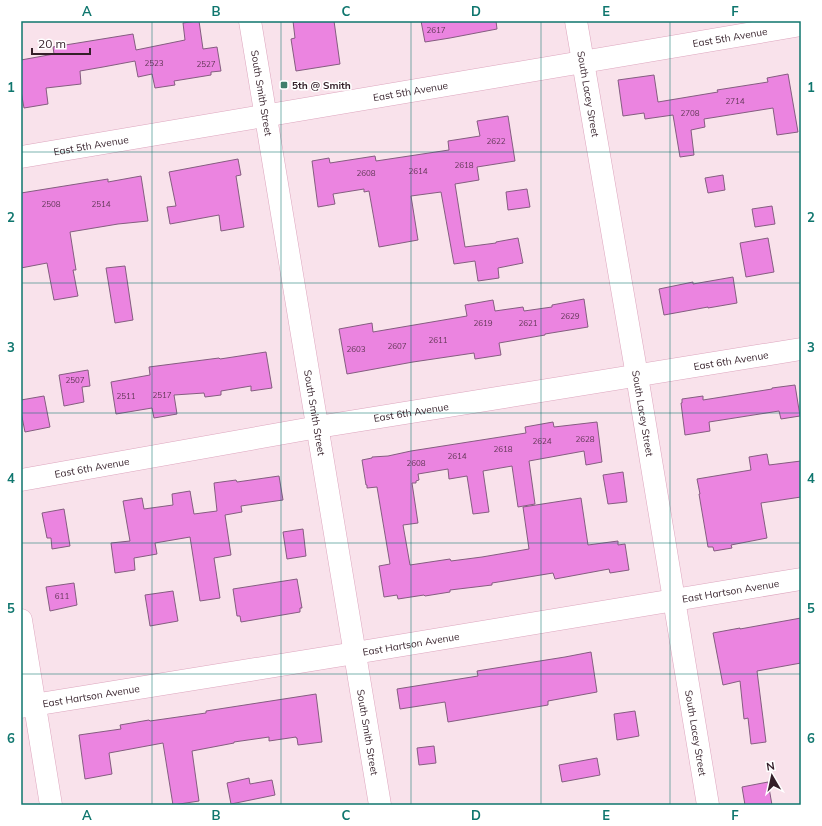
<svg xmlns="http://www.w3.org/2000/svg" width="822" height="826" viewBox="0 0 822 826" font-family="Mulish,sans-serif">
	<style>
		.building { fill: #eb84e0; stroke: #855d80 }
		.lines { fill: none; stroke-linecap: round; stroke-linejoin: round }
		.minor-casing { stroke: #dda6be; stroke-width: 23 }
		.minor { stroke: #fff; stroke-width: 22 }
		.grid { fill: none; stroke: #0f766e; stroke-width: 1; stroke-opacity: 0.55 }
		.poi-dot { fill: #407e6b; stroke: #fff; stroke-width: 1.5 }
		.labels { text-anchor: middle; stroke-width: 3; stroke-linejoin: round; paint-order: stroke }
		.number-label { font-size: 8px; fill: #623857 }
		.street-label { font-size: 10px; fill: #341f29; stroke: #fff }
		.poi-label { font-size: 10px; font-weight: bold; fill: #341f29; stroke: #fff; text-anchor: start }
		.neatline { fill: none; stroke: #0f766e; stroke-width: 1.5 }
		.grid-label { font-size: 13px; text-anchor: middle; font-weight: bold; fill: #0f766e }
	</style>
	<rect width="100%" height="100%" fill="#f9e2eb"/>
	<path class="building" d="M 197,21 L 199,21 L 203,49 L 217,47 L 221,71 L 211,72 L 211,75 L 174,81 L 175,85 L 155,88 L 152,74 L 138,77 L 135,61 L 103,67 L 80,71 L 81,84 L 46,88 L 48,104 L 24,108 L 21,91 L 21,60 L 54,54 L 53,47 L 133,34 L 136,50 L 185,40 L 183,23 Z
		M 293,21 L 334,21 L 340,64 L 296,71 L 291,39 L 295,38 Z
		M 421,21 L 496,21 L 497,29 L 450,38 L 425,42 Z
		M 788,74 L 798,132 L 777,135 L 773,108 L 704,119 L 705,127 L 691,130 L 694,155 L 680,157 L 673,115 L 645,119 L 644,113 L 623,116 L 618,80 L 654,75 L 658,102 L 718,92 L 717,90 L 768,82 L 767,78 Z
		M 508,116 L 515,161 L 477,167 L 479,180 L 455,184 L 465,247 L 496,243 L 496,242 L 518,238 L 523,263 L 498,268 L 499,278 L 478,281 L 475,261 L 454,264 L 441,192 L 411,196 L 418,240 L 379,247 L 369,191 L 364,192 L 364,189 L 333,194 L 335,204 L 318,207 L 312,161 L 329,158 L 330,163 L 375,156 L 376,161 L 449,150 L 448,141 L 480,136 L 477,121 Z
		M 238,159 L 241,175 L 236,176 L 244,227 L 221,231 L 219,215 L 170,224 L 167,207 L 176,206 L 169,172 Z
		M 723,175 L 725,190 L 708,193 L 705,178 Z
		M 141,176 L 148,221 L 118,224 L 70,232 L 76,270 L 73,270 L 78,296 L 54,300 L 47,263 L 21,268 L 21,193 L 108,179 L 108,182 Z
		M 527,189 L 530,207 L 508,210 L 506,192 Z
		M 772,206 L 775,224 L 755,227 L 752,209 Z
		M 768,238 L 774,272 L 746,277 L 740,243 Z
		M 125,266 L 133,320 L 115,323 L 106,268 Z
		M 733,277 L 737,303 L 708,308 L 708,307 L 664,315 L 659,289 L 693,282 L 693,284 Z
		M 584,299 L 588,327 L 545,334 L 545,335 L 499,343 L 501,355 L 475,359 L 474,353 L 413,362 L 347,374 L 339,329 L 372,323 L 373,332 L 467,316 L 465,305 L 493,300 L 495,311 L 523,307 L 524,311 L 552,307 L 552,305 Z
		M 266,352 L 272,388 L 251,391 L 251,386 L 221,391 L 221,395 L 205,397 L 204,393 L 174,395 L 177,414 L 154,418 L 152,408 L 116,414 L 111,382 L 150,375 L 149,367 L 219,358 L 220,359 Z
		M 88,370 L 90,386 L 82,387 L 84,402 L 64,406 L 59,375 Z
		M 795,385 L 800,416 L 781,419 L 779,411 L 709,422 L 710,431 L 685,435 L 681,403 L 682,403 L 682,399 L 703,396 L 703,400 L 772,389 L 772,388 Z
		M 44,396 L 50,427 L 25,432 L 21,412 L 21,400 Z
		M 553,422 L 554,427 L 597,422 L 602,462 L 586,465 L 584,451 L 529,461 L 535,504 L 518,507 L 512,466 L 483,471 L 489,512 L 473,514 L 467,476 L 449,479 L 448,469 L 418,474 L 419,480 L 416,481 L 416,483 L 412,483 L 418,523 L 403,525 L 410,565 L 450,559 L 451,561 L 482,557 L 529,549 L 523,507 L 581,498 L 588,545 L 618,541 L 618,545 L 625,544 L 629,570 L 610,573 L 609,569 L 555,579 L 553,573 L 492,583 L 492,585 L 450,590 L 450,592 L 425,596 L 424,595 L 398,599 L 397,595 L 384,597 L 379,566 L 390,564 L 377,487 L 367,488 L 367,485 L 366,485 L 362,460 L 372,458 L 372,457 L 388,456 L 411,451 L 526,433 L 525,427 Z
		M 767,454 L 769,465 L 801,461 L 801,497 L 761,503 L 767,538 L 731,545 L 732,548 L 714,551 L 713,547 L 708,547 L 699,494 L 700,494 L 697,479 L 751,470 L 749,457 Z
		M 623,472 L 627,502 L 608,504 L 603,475 Z
		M 279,476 L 283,500 L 241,506 L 242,512 L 225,515 L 231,555 L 214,558 L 220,598 L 200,601 L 190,537 L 155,543 L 157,554 L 134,558 L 135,570 L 115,573 L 111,543 L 130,541 L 123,501 L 142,498 L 144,509 L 173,505 L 172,494 L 190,491 L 194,514 L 217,511 L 214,483 L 236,480 L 237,482 Z
		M 64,509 L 70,546 L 52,549 L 51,538 L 47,538 L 42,513 Z
		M 303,529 L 306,556 L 287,559 L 283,532 Z
		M 297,579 L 302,608 L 300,608 L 300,612 L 241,622 L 240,616 L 237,616 L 233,589 Z
		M 74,583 L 77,605 L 50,611 L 46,587 Z
		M 173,591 L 178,621 L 150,626 L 145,595 Z
		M 801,618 L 801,663 L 757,671 L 766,742 L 751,744 L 748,718 L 744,719 L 740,681 L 723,685 L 713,633 L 740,628 L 740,629 Z
		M 591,652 L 597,692 L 548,701 L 548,705 L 448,722 L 445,702 L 400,709 L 397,689 L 478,676 L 477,671 L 565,657 Z
		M 316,694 L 322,742 L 298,745 L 297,738 L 296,738 L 296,737 L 269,741 L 269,737 L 234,742 L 234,743 L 192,751 L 199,801 L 173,805 L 163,743 L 109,753 L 112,774 L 85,779 L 79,735 L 121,729 L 120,725 L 149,720 L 150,721 L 206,713 L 206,711 Z
		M 635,711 L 639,736 L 617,740 L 614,714 Z
		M 434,746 L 436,763 L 419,765 L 417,748 Z
		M 597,758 L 600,775 L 562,782 L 559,765 Z
		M 249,778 L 250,784 L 272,780 L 275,795 L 231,804 L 227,783 Z
		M 768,782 L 772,805 L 745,805 L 742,787 Z"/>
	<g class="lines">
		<defs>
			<g id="minor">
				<path id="s1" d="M 250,21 L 380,805"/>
				<path id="s2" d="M 576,21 L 637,376 L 708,805"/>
				<path id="s3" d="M 21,157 L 801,25"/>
				<path id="s4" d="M 21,480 L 318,427 L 801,349"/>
				<path d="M 21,620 L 51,805"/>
				<path id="s5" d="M 21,707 L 355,653 L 801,579"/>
			</g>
		</defs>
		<use href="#minor" class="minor-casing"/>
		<use href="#minor" class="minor"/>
	</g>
	<path class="grid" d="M 152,21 L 152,805M 281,21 L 281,805M 411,21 L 411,805M 541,21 L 541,805M 670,21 L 670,805M 21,152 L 801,152M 21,283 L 801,283M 21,413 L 801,413M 21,543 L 801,543M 21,674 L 801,674"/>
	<rect class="poi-dot" x="280" y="81" width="8" height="8" rx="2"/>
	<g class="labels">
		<g class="number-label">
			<text x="436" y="33">2617</text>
			<text x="154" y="66">2523</text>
			<text x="206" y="67">2527</text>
			<text x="735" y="104">2714</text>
			<text x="690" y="116">2708</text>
			<text x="496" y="144">2622</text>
			<text x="464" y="168">2618</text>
			<text x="418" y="174">2614</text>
			<text x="366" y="176">2608</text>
			<text x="51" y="207">2508</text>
			<text x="101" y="207">2514</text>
			<text x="570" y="319">2629</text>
			<text x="483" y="326">2619</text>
			<text x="528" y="326">2621</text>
			<text x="438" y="343">2611</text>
			<text x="397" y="349">2607</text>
			<text x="356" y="352">2603</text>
			<text x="75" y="383">2507</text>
			<text x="162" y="398">2517</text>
			<text x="126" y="399">2511</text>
			<text x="585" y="442">2628</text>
			<text x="542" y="444">2624</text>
			<text x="503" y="452">2618</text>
			<text x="457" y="459">2614</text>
			<text x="416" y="466">2608</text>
			<text x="62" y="599">611</text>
		</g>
		<g class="street-label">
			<text dy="4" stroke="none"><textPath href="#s3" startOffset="719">East 5th Avenue</textPath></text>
			<text dy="4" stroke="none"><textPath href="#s3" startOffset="395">East 5th Avenue</textPath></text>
			<text dy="4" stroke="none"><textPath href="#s1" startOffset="73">South Smith Street</textPath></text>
			<text dy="4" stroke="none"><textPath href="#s2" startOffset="74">South Lacey Street</textPath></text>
			<text dy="4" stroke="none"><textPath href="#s3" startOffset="71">East 5th Avenue</textPath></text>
			<text dy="4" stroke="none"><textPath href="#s4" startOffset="720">East 6th Avenue</textPath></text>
			<text dy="4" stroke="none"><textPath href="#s4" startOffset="396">East 6th Avenue</textPath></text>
			<text dy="4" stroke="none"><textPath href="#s1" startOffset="397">South Smith Street</textPath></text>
			<text dy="4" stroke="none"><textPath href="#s2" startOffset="398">South Lacey Street</textPath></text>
			<text dy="4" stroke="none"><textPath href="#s4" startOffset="72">East 6th Avenue</textPath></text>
			<text dy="4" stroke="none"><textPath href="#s5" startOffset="719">East Hartson Avenue</textPath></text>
			<text dy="4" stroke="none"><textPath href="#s5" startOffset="395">East Hartson Avenue</textPath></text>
			<text dy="4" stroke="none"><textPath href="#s5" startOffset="71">East Hartson Avenue</textPath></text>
			<text dy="4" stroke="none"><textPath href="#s2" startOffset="722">South Lacey Street</textPath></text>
			<text dy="4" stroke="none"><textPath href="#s1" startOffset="721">South Smith Street</textPath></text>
		</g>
		<g class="poi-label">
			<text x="292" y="89">5th @ Smith</text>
		</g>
	</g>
	<rect width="822" height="826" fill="none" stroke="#ffffff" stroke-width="44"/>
	<g transform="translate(772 776) rotate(351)" stroke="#ffffff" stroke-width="3" paint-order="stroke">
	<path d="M0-3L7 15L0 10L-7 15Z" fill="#341f29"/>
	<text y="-6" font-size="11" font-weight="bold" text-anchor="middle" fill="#341f29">N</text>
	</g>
	<path d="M32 48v6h58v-6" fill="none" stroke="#341f29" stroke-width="2"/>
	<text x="38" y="48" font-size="12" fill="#341f29" stroke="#ffffff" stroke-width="3" paint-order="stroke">20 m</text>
	<rect x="22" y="22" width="778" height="782" class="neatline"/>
	<g class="grid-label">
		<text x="87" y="16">A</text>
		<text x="216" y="16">B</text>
		<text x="346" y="16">C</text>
		<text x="476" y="16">D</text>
		<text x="606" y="16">E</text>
		<text x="735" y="16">F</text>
		<text x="11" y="92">1</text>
		<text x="811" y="92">1</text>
		<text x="11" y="222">2</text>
		<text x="811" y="222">2</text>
		<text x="11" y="352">3</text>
		<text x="811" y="352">3</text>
		<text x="11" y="483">4</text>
		<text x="811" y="483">4</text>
		<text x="11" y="613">5</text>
		<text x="811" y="613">5</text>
		<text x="11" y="743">6</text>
		<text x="811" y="743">6</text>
		<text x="87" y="820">A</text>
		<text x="216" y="820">B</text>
		<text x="346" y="820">C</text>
		<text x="476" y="820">D</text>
		<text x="606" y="820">E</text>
		<text x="735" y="820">F</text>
	</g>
</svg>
